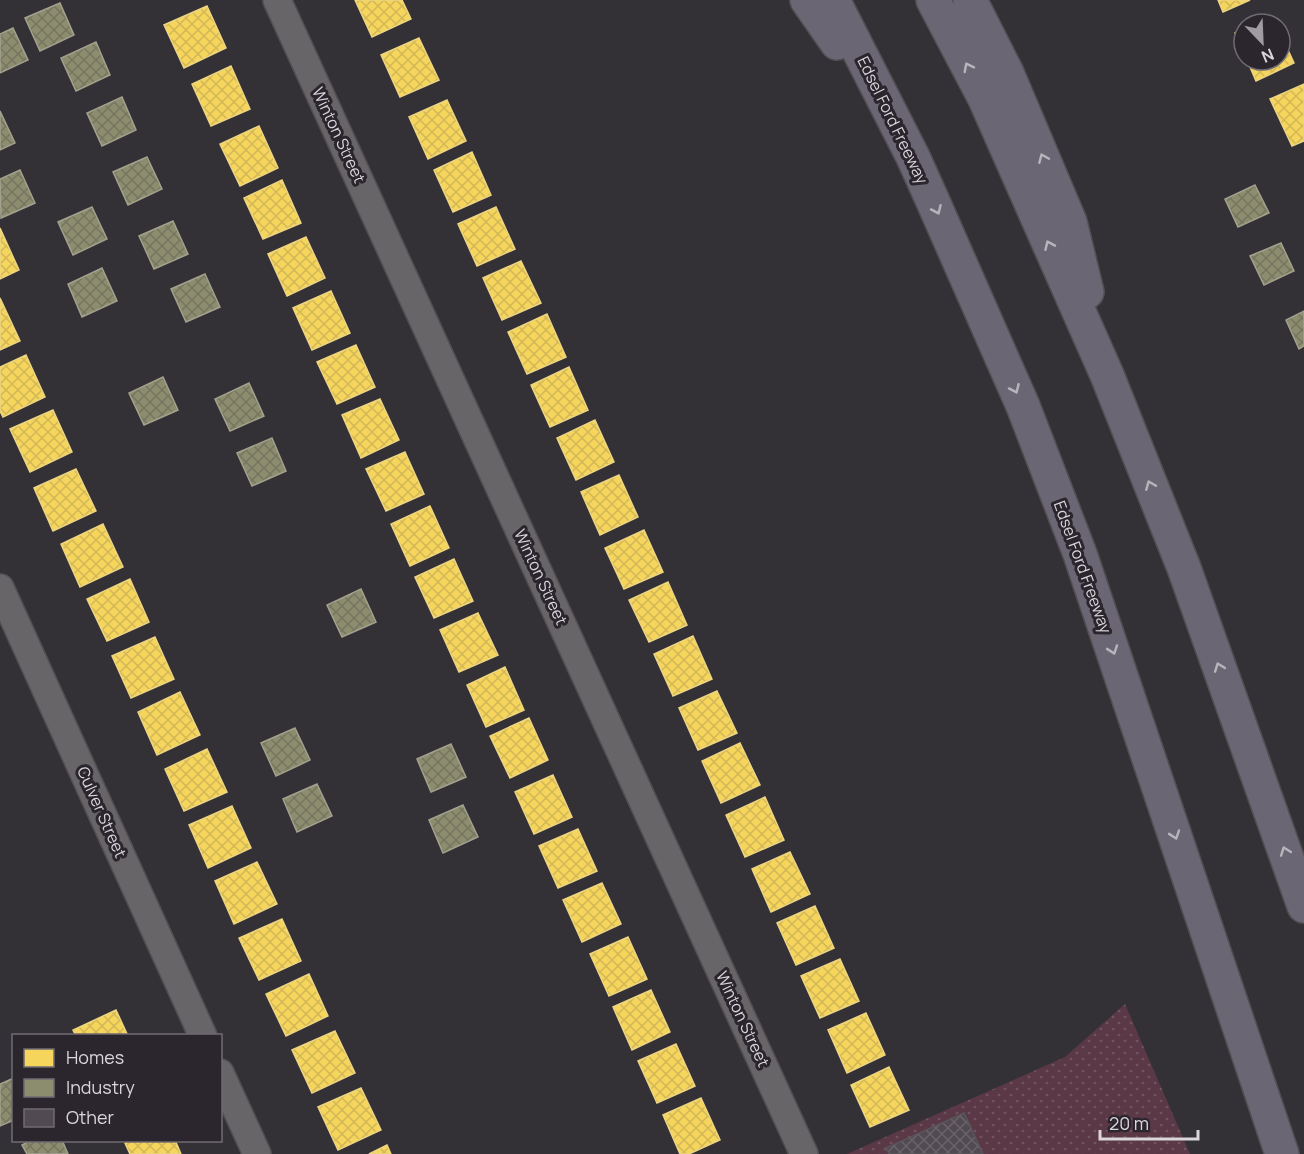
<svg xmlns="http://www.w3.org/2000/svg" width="1304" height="1154" viewBox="0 0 1304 1154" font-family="Manrope,sans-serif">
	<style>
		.grass { fill: url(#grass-dots) }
		.homes { fill: url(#homes-cross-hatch); stroke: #edd582; stroke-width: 1.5 }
		.industry { fill: url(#industry-cross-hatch); stroke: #a3a28e; stroke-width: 1.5 }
		.building { fill: url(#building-cross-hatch); stroke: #595659; stroke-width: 1.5 }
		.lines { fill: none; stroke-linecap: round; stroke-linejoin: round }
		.street-casing { stroke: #524e53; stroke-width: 30 }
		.highway-casing { stroke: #524e53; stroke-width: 36 }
		.street { stroke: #676568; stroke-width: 27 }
		.highway { stroke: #6b6673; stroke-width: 33 }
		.oneway { stroke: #b8b4bb }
		.labels { text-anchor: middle; stroke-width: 6; stroke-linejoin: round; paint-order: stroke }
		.street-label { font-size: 16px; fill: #d9d5da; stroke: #2b252e }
	</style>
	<defs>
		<pattern id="grass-dots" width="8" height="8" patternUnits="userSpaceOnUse" patternTransform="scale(1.5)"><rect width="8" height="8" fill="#5a3846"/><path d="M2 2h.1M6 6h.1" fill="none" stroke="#715460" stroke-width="1.8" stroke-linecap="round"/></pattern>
		<pattern id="homes-cross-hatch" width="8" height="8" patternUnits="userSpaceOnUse" patternTransform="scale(1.5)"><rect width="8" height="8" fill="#f6d55c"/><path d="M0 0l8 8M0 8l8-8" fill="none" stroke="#d2b757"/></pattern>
		<pattern id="industry-cross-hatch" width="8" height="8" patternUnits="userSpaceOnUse" patternTransform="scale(1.5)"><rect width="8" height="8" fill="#8c8c6e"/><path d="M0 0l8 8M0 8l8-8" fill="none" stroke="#767560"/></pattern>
		<pattern id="building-cross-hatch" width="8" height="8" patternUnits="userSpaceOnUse" patternTransform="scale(1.5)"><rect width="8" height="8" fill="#524a52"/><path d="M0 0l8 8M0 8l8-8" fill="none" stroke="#6a636a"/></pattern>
	</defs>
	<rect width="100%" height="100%" fill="#343136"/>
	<path class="grass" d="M 1125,1004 L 1190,1154 L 847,1154 L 1065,1057 Z"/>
	<path class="homes" d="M 355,0 L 402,0 L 411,19 L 372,37 Z
		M 1218,0 L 1250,0 L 1223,12 Z
		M 207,6 L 226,48 L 184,68 L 164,25 Z
		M 1244,29 L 1244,54 L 1235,33 Z
		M 1280,33 L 1294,63 L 1256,81 L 1247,60 L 1280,60 Z
		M 419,38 L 439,80 L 400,97 L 381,55 Z
		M 231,66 L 250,109 L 211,126 L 192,84 Z
		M 1304,84 L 1304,141 L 1292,146 L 1270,99 Z
		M 447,100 L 466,141 L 428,159 L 409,117 Z
		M 259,126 L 278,168 L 240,186 L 220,144 Z
		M 472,152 L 491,195 L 453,212 L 434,170 Z
		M 282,180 L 301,223 L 263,239 L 244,198 Z
		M 496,207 L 515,249 L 477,266 L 458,224 Z
		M 0,228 L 19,270 L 0,279 Z
		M 306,237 L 325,278 L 287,296 L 268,254 Z
		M 521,261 L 541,303 L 502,320 L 483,278 Z
		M 331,291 L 350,333 L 312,350 L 293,308 Z
		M 0,298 L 20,341 L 0,350 Z
		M 547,314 L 566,357 L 527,374 L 508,332 Z
		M 356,345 L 375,387 L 337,404 L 317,362 Z
		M 26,355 L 45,397 L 3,417 L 0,411 L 0,367 Z
		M 569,367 L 588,410 L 550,427 L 531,385 Z
		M 380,399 L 399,440 L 361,458 L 342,415 Z
		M 53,410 L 72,452 L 30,472 L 10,429 Z
		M 595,420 L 614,462 L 576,480 L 557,438 Z
		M 405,452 L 424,494 L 386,511 L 366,469 Z
		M 76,469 L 96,511 L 53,531 L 34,488 Z
		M 619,475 L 638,517 L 600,535 L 581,492 Z
		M 430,506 L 449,548 L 410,566 L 391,524 Z
		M 103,524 L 123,567 L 80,587 L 61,544 Z
		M 644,530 L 663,572 L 624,589 L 605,548 Z
		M 454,559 L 473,601 L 434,618 L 415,577 Z
		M 130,579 L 149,622 L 107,641 L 87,599 Z
		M 668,582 L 687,625 L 649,642 L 629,600 Z
		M 478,613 L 498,655 L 459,672 L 440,630 Z
		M 693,636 L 712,679 L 673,696 L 654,654 Z
		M 155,637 L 174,679 L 131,698 L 112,656 Z
		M 505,667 L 524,710 L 486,727 L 467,685 Z
		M 717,691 L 737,733 L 698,750 L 679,708 Z
		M 180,692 L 200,735 L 157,755 L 138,712 Z
		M 529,718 L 548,760 L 510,778 L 490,736 Z
		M 740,743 L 760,785 L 721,803 L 702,761 Z
		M 207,749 L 227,792 L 184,811 L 165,769 Z
		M 553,775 L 572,817 L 534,834 L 515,792 Z
		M 765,797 L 784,840 L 745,857 L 726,815 Z
		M 232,806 L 251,848 L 208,868 L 189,825 Z
		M 578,829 L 597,871 L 558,888 L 539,846 Z
		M 790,852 L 810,894 L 771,912 L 752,869 Z
		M 257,862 L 277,904 L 234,924 L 215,881 Z
		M 602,883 L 621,924 L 582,942 L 563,900 Z
		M 815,906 L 834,948 L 796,965 L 777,923 Z
		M 282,919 L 301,961 L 259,980 L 239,938 Z
		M 628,937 L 647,979 L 609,996 L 590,954 Z
		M 840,959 L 859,1001 L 820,1018 L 801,976 Z
		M 309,974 L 328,1016 L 286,1036 L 266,994 Z
		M 651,990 L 670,1032 L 632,1050 L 613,1007 Z
		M 116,1010 L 128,1036 L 76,1036 L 73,1030 Z
		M 866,1013 L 885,1055 L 847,1073 L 828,1030 Z
		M 335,1031 L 355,1073 L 312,1093 L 292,1050 Z
		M 676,1044 L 695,1086 L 657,1103 L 638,1061 Z
		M 889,1067 L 909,1110 L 870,1127 L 851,1085 Z
		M 361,1088 L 381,1130 L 338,1150 L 318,1107 Z
		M 701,1098 L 720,1140 L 689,1154 L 680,1154 L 663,1115 Z
		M 131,1140 L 175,1140 L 181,1154 L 130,1154 L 125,1143 Z
		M 387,1145 L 391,1154 L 369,1154 Z"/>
	<path class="industry" d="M 60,3 L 74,35 L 40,51 L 25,18 Z
		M 13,28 L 28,60 L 0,73 L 0,34 Z
		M 96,42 L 110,75 L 76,91 L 61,58 Z
		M 122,97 L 136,130 L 102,146 L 87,113 Z
		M 0,111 L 15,143 L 0,150 Z
		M 147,157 L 162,189 L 128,205 L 113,172 Z
		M 20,170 L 35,203 L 1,218 L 0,179 Z
		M 1255,185 L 1269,213 L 1238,227 L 1225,199 Z
		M 92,207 L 107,239 L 73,255 L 58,222 Z
		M 173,221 L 188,254 L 154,269 L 139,236 Z
		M 1281,243 L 1294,271 L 1264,285 L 1250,256 Z
		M 102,268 L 117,301 L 82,317 L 68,284 Z
		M 205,274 L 220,307 L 186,322 L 171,289 Z
		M 1304,311 L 1304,346 L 1299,349 L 1286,320 Z
		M 163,377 L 178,410 L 144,425 L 129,393 Z
		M 249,383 L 264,416 L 230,431 L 215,399 Z
		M 272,438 L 286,471 L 252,486 L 237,453 Z
		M 361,589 L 376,622 L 342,637 L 327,605 Z
		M 295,728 L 310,760 L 276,776 L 261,743 Z
		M 451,744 L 466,777 L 431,792 L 417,759 Z
		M 317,784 L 332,816 L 297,832 L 283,799 Z
		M 463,805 L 478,837 L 443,853 L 429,820 Z
		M 14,1078 L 14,1120 L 0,1126 L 0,1084 Z
		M 31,1140 L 62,1140 L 68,1154 L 27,1154 L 22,1145 Z"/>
	<path class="building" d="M 964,1113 L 983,1154 L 889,1154 L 886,1148 Z"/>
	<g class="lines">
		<defs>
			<path id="street" d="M 277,0 L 804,1154
				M 0,588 L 203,1036
				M 220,1073 L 257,1154"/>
			<path id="highway" d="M 807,0 L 837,43
				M 833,0 L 913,157 L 931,197 L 1023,406 L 1080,554 L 1282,1154
				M 933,0 L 985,99 L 1107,375 L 1184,568 L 1304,906
				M 970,0 L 1007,73 L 1070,222 L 1087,292"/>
		</defs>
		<use href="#street" class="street-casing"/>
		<use href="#highway" class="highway-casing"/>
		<use href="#street" class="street"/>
		<use href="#highway" class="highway"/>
	</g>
	<defs><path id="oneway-chevron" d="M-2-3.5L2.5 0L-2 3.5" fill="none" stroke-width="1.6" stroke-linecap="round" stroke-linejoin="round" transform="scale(1.5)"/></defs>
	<g class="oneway">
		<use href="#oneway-chevron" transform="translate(968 67) rotate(-117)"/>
		<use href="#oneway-chevron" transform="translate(1043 158) rotate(-113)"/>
		<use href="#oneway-chevron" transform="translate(937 210) rotate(66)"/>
		<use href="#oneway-chevron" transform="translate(1049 245) rotate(-114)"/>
		<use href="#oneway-chevron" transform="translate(1015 389) rotate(66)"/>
		<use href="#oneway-chevron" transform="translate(1150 485) rotate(-112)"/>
		<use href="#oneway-chevron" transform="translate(1113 650) rotate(71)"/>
		<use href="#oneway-chevron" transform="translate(1219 667) rotate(-110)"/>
		<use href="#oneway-chevron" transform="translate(1175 835) rotate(71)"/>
		<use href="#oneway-chevron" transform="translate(1285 851) rotate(-110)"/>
	</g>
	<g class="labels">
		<g class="street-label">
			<text transform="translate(893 120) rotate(64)" y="6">Edsel Ford Freeway</text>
			<text transform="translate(339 135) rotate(65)" y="6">Winton Street</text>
			<text transform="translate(1083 567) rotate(70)" y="6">Edsel Ford Freeway</text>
			<text transform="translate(541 577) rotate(65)" y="6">Winton Street</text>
			<text transform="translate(102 812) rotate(66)" y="6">Culver Street</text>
			<text transform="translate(743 1019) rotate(65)" y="6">Winton Street</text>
		</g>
	</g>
	<rect x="12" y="1034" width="210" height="108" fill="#2b252e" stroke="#716b73" stroke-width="1.5"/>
	<rect x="24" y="1049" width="30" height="18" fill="#f6d55c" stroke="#716b73" stroke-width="1.5"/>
	<text x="66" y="1064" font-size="18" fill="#d9d5da">Homes</text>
	<rect x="24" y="1079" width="30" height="18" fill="#8c8c6e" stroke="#716b73" stroke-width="1.5"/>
	<text x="66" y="1094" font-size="18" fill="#d9d5da">Industry</text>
	<rect x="24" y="1109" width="30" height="18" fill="#524a52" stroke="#716b73" stroke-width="1.5"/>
	<text x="66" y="1124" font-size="18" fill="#d9d5da">Other</text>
	<g transform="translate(1262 42) rotate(157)"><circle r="28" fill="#2b252e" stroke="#716b73" stroke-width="1.5"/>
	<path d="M0-4.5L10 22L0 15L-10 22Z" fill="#9f9ca1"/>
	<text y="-9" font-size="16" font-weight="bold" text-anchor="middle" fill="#d9d5da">N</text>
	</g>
	<path d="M1100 1130v9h98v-9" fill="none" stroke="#d9d5da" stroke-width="3"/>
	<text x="1109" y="1130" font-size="18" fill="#d9d5da" stroke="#2b252e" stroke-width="4.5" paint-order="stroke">20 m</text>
</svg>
